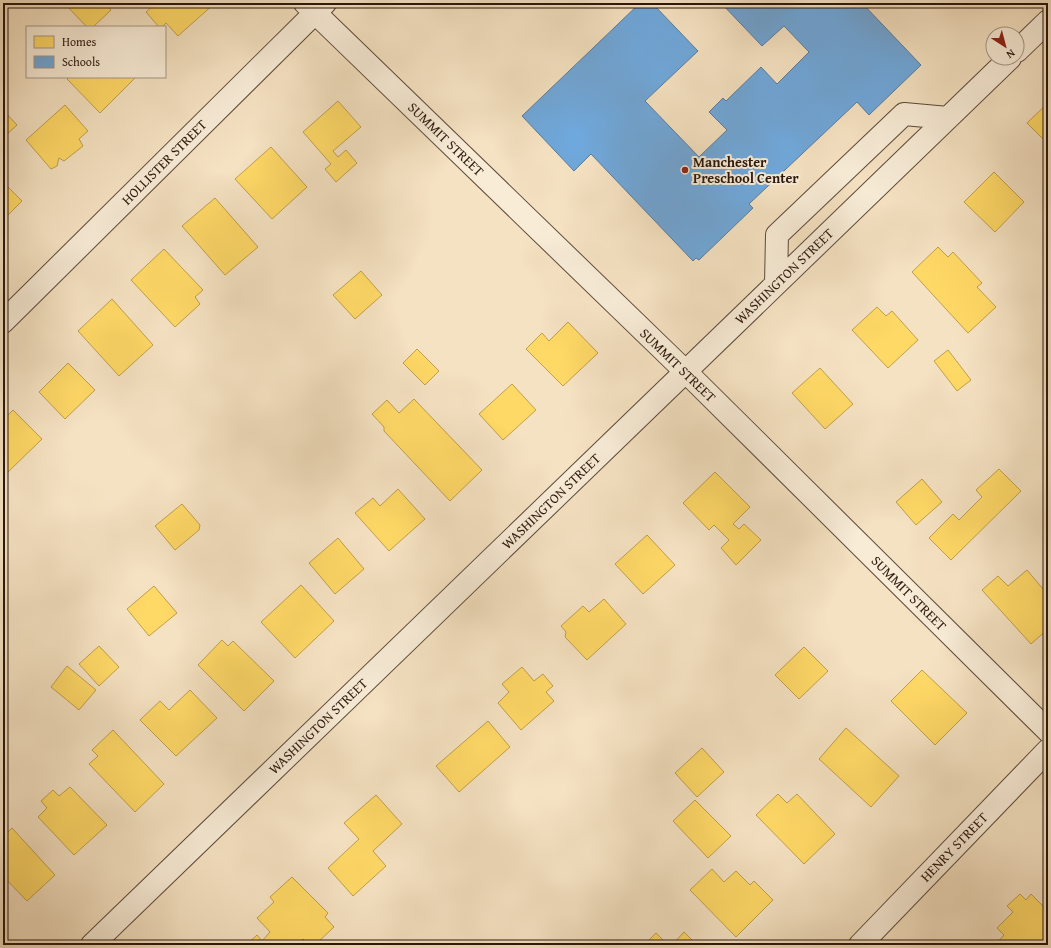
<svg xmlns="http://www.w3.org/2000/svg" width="1051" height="948" viewBox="0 0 1051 948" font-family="'Gentium Book Plus',serif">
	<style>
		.homes { fill: #ffd966; stroke: #bf9e4b }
		.schools { fill: #6fa8dc; stroke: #5a7c9e }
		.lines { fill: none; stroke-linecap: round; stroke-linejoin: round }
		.minor-casing { stroke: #5d493a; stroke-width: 24 }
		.minor { stroke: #f8ecd7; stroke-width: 22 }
		.poi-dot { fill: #8f2418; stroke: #f8ecd7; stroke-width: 1.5 }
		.labels { text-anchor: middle; stroke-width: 4; stroke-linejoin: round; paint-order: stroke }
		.street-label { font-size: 14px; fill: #2a160c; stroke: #f8ecd7 }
		.poi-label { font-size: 14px; font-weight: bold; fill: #2a160c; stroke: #f8ecd7; text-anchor: start }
	</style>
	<rect width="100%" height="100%" fill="#f5e2c2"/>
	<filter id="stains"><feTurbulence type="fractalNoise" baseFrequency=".005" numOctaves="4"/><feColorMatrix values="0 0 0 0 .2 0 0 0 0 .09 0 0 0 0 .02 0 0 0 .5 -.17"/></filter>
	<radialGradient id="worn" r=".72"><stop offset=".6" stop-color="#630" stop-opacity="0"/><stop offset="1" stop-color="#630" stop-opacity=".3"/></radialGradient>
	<path class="homes" d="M 64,3 L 105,3 L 111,10 L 93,27 L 87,27 Z
		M 156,3 L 215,3 L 178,36 L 166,23 L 162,27 L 159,27 L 146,12 Z
		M 69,77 L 136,77 L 100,113 L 67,79 Z
		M 338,101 L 361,127 L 333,151 L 338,157 L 346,150 L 357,163 L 336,182 L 325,169 L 331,164 L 303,132 Z
		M 1048,103 L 1048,144 L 1027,123 Z
		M 65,105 L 88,131 L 79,139 L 83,146 L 64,161 L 59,158 L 57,166 L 51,169 L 26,140 Z
		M 3,110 L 17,125 L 3,138 Z
		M 271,147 L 307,187 L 272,219 L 235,179 Z
		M 994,172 L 1024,202 L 995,232 L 964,202 Z
		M 3,182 L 22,201 L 3,220 Z
		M 215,198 L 258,247 L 225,275 L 182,226 Z
		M 938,247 L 948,257 L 953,252 L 982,283 L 977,287 L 996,307 L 968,333 L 912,272 Z
		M 164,249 L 203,290 L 195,297 L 200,304 L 175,327 L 131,280 Z
		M 361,271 L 382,295 L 355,319 L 333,295 Z
		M 112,299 L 153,345 L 119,376 L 78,331 Z
		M 877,307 L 886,316 L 892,311 L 918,340 L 888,368 L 852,330 Z
		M 568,322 L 598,353 L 563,386 L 526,349 L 542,333 L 549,341 Z
		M 417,349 L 439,371 L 425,385 L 403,363 Z
		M 948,350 L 971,380 L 957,391 L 934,361 Z
		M 68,363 L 95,390 L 65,419 L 39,392 Z
		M 820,368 L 853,404 L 825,429 L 792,393 Z
		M 512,384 L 536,410 L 503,440 L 479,414 Z
		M 414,399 L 482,470 L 450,501 L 384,431 L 384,427 L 372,414 L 387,400 L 399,413 Z
		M 13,410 L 42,439 L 8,472 L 3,467 L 3,420 Z
		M 999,469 L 1021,491 L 951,560 L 929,538 L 953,514 L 959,520 L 982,497 L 976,490 Z
		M 715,472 L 750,507 L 733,524 L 739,529 L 744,524 L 761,540 L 736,565 L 721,548 L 729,540 L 714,525 L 709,530 L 683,503 Z
		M 922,479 L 942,502 L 916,525 L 896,502 Z
		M 398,489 L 425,519 L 389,551 L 355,513 L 373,498 L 380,506 Z
		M 182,504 L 200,525 L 199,530 L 175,550 L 155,526 Z
		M 647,535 L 675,565 L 643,594 L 615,564 Z
		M 338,538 L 364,569 L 335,594 L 309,563 Z
		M 1027,570 L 1048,595 L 1048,629 L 1031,644 L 982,590 L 998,576 L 1008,586 Z
		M 301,585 L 334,621 L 295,658 L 261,622 Z
		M 154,586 L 177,613 L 149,636 L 127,609 Z
		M 604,599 L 626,624 L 587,660 L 565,637 L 566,632 L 561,626 L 583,606 L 589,612 Z
		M 222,640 L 228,646 L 233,641 L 274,681 L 244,711 L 198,665 Z
		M 99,646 L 119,667 L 99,686 L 79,664 Z
		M 804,647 L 828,671 L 799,699 L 775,675 Z
		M 67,666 L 96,690 L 79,710 L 51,687 Z
		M 522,667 L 534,681 L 543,674 L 553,686 L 546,692 L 554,701 L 521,730 L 498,703 L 509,692 L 502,684 Z
		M 922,670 L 967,713 L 935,745 L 891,701 Z
		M 190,690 L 217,718 L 176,756 L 140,720 L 160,701 L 169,710 Z
		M 488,721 L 510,747 L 459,792 L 436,766 Z
		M 846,728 L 899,776 L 871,807 L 819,759 Z
		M 113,730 L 164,784 L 135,812 L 89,764 L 98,756 L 92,750 Z
		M 702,748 L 724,772 L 697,797 L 675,773 Z
		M 70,787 L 107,825 L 74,855 L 38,817 L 47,808 L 41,801 L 53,790 L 59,796 Z
		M 778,794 L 787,803 L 797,794 L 835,834 L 804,864 L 756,815 Z
		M 376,795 L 402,824 L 373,851 L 386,866 L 353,896 L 328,868 L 359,839 L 344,823 Z
		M 695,800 L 731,836 L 708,858 L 673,821 Z
		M 12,828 L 55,875 L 27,901 L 3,876 L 3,873 L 6,870 L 3,867 L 3,837 Z
		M 712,869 L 724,882 L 736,871 L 750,885 L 754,881 L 773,900 L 736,937 L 690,890 Z
		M 292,877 L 328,913 L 325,917 L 334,927 L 315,945 L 309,945 L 303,939 L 297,945 L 246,945 L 257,935 L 262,941 L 270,932 L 257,918 L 274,902 L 270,897 Z
		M 1020,894 L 1026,900 L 1031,894 L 1048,911 L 1048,945 L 995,945 L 1004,935 L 997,928 L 1013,912 L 1007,906 Z
		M 684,932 L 697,945 L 672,945 Z
		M 656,933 L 668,945 L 644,945 Z"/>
	<path class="schools" d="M 640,3 L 652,3 L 698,51 L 645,101 L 699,157 L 727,130 L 709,112 L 723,98 L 726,101 L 761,67 L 777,84 L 809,52 L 784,26 L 762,46 L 721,3 L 862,3 L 921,65 L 869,115 L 857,102 L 749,204 L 753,208 L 699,260 L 696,258 L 693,261 L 591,154 L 574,171 L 522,116 Z"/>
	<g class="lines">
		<defs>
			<path id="minor" d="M 305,3 L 685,371 L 1048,731
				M 1017,51 L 1048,21
				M 776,284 L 777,235 L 904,114 L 948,118
				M 3,322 L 325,3
				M 92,945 L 1010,58
				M 860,945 L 1048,750"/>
		</defs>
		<use href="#minor" class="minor-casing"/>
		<use href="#minor" class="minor"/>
	</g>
	<circle class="poi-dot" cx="685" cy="170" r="4"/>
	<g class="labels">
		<g class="street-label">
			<text transform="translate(446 139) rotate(44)" y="5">SUMMIT STREET</text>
			<text transform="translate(164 162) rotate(-45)" y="5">HOLLISTER STREET</text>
			<text transform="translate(784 276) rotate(-44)" y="5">WASHINGTON STREET</text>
			<text transform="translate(678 365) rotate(44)" y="5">SUMMIT STREET</text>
			<text transform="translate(551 501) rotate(-44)" y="5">WASHINGTON STREET</text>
			<text transform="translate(909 593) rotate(45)" y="5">SUMMIT STREET</text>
			<text transform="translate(318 726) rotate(-44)" y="5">WASHINGTON STREET</text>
			<text transform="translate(954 847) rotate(-46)" y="5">HENRY STREET</text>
		</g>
		<g class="poi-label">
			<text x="693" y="167">Manchester<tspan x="693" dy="16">Preschool Center</tspan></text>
		</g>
	</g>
	<rect width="1051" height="948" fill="none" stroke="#f5e2c2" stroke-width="16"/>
	<rect x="4" y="4" width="1043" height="940" fill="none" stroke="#2a160c" stroke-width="2"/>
	<rect x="8" y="8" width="1035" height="932" fill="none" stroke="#2a160c"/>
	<rect x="26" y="26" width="140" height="52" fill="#f8ecd7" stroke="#a69686"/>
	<rect x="34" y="36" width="20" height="12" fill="#ffd966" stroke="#a69686"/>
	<text x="62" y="46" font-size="12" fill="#2a160c">Homes</text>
	<rect x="34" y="56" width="20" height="12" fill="#6fa8dc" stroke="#a69686"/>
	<text x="62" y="66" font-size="12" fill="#2a160c">Schools</text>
	<g transform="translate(1005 46) rotate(144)"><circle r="19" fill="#f8ecd7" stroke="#a69686"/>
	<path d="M0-3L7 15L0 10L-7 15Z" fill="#8f2418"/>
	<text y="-6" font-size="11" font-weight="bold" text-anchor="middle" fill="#2a160c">N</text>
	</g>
	<rect width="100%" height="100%" filter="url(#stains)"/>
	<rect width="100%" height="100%" fill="url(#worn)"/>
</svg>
